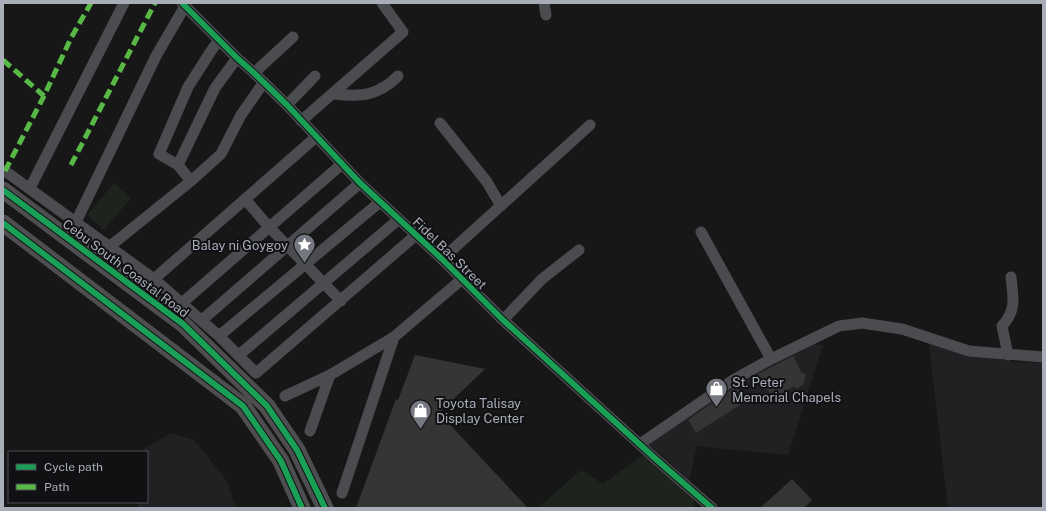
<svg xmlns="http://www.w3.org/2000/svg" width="1046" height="511" viewBox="0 0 1046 511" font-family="'Public Sans',sans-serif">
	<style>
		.built { fill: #212123 }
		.green { fill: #1d241e }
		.building { fill: #353536 }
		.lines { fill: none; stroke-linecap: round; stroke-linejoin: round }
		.minor { stroke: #4b4c50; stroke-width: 11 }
		.highway { stroke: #4e4e51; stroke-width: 17 }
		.quiet { stroke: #58b947; stroke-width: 5; stroke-dasharray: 10 5; stroke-linecap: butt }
		.cycleway-casing { stroke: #111113; stroke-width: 8 }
		.cycleway { stroke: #1a9f57; stroke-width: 6 }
		.labels { text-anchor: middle; stroke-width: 4; stroke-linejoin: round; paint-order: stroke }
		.poi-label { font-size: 13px; fill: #a8adb8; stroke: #111113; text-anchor: start }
		.street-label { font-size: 13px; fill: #a8adb8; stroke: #111113 }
	</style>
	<rect width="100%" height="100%" fill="#171717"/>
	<path class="built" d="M 809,344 L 823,345 L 788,455 L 697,446 L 689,480 L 646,442 L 721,393 Z
		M 929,344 L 1014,362 L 1043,363 L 1043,508 L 948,508 Z
		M 171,433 L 194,440 L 227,481 L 236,508 L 138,508 L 138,502 L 147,502 L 147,452 L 140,452 L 140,451 Z"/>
	<path class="green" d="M 114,183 L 131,198 L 104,230 L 87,215 Z
		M 644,454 L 694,499 L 693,508 L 538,508 L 581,470 L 603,484 Z"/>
	<path class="building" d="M 415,355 L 485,369 L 439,413 L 528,508 L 356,508 L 396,399 L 398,400 Z
		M 793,356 L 801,372 L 806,374 L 803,385 L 796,389 L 795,386 L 773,399 L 758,374 Z
		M 736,386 L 746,401 L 696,433 L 688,420 Z
		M 792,479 L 812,500 L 804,508 L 760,508 Z"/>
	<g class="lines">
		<path class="minor" d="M 182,3 L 237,58 L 254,73 L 287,105 L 360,183 L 442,259 L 503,320 L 658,461 L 712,508
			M 544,3 L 546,15
			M 254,73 L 293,37
			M 334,94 C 361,97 378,96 398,76
			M 287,105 L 315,76
			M 301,121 L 403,32 L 382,3
			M 440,123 L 487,182 L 501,206
			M 178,165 L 159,154 L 188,87 L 211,51 L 219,40
			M 5,171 L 154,279 L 219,336 L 256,373 L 416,235
			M 191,181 L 178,165 L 215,88 L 237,58
			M 30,188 L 124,3
			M 245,199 L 269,227 L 341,301
			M 76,222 L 156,56 L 185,6
			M 701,232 L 771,359
			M 109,247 L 191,181 L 221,154 L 241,115 L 264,82
			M 442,259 L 590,125
			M 154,279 L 316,137
			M 182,303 L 342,164
			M 202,320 L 360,183
			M 503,320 L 542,279 L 579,250
			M 219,336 L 380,202
			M 239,355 L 399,219
			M 1008,355 L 1002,326 C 1017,310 1013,297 1011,277
			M 285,396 L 330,375 L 394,337 L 461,280
			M 310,431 L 330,375
			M 640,444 L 733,380 L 771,359 L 839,326 L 862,323 L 902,329 L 969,351 L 1043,357
			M 342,493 L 394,337"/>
		<path class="highway" d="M 3,190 L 183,324 L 267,406 L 297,450 L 325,508
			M 3,223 L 243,406 L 281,461 L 302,508"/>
		<path class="quiet" d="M 3,60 L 44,96
			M 71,165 L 155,3
			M 5,171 L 44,96 L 71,38 L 91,3"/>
		<defs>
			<path id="cycleway" d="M 182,3 L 237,58 L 254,73 L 287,105 L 360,183 L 442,259 L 503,320 L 658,461 L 712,508
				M 3,190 L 183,324 L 267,406 L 297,450 L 325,508
				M 3,223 L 243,406 L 281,461 L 302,508"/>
		</defs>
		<use href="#cycleway" class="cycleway-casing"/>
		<use href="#cycleway" class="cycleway"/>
	</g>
	<defs>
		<symbol id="sight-pin" viewBox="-11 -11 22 30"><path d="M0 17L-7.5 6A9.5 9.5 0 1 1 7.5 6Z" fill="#757880" stroke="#111113"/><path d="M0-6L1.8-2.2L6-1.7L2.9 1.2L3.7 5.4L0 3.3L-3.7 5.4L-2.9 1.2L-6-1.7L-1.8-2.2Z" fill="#fff"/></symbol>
		<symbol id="shop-pin" viewBox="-11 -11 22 30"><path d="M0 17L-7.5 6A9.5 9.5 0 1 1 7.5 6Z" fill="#757880" stroke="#111113"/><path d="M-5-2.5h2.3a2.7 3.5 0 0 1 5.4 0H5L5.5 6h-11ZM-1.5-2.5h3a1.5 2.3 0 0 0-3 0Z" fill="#fff"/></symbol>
	</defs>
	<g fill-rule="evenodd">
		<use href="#sight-pin" x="292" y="232" width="25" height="34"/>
		<use href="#shop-pin" x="704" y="376" width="25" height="34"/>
		<use href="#shop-pin" x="408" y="398" width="25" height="34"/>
	</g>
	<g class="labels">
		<g class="poi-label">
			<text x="288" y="250" text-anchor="end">Balay ni Goygoy</text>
			<text x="732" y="387">St. Peter<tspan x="732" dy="15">Memorial Chapels</tspan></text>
			<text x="436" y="408">Toyota Talisay<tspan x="436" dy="15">Display Center</tspan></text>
		</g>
		<g class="street-label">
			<text transform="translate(450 253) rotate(44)" y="5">Fidel Bas Street</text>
			<text transform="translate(126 268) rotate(37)" y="5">Cebu South Coastal Road</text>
		</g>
	</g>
	<rect width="1046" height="511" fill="none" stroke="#a8adb8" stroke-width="8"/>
	<rect x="8" y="451" width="140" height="52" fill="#111113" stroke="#4d4f55"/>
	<rect x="16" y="464" width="20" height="6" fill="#1a9f57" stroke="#4d4f55"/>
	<text x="44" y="471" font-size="12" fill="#a8adb8">Cycle path</text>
	<rect x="16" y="484" width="20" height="6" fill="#58b947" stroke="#4d4f55"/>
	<text x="44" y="491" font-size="12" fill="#a8adb8">Path</text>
</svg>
